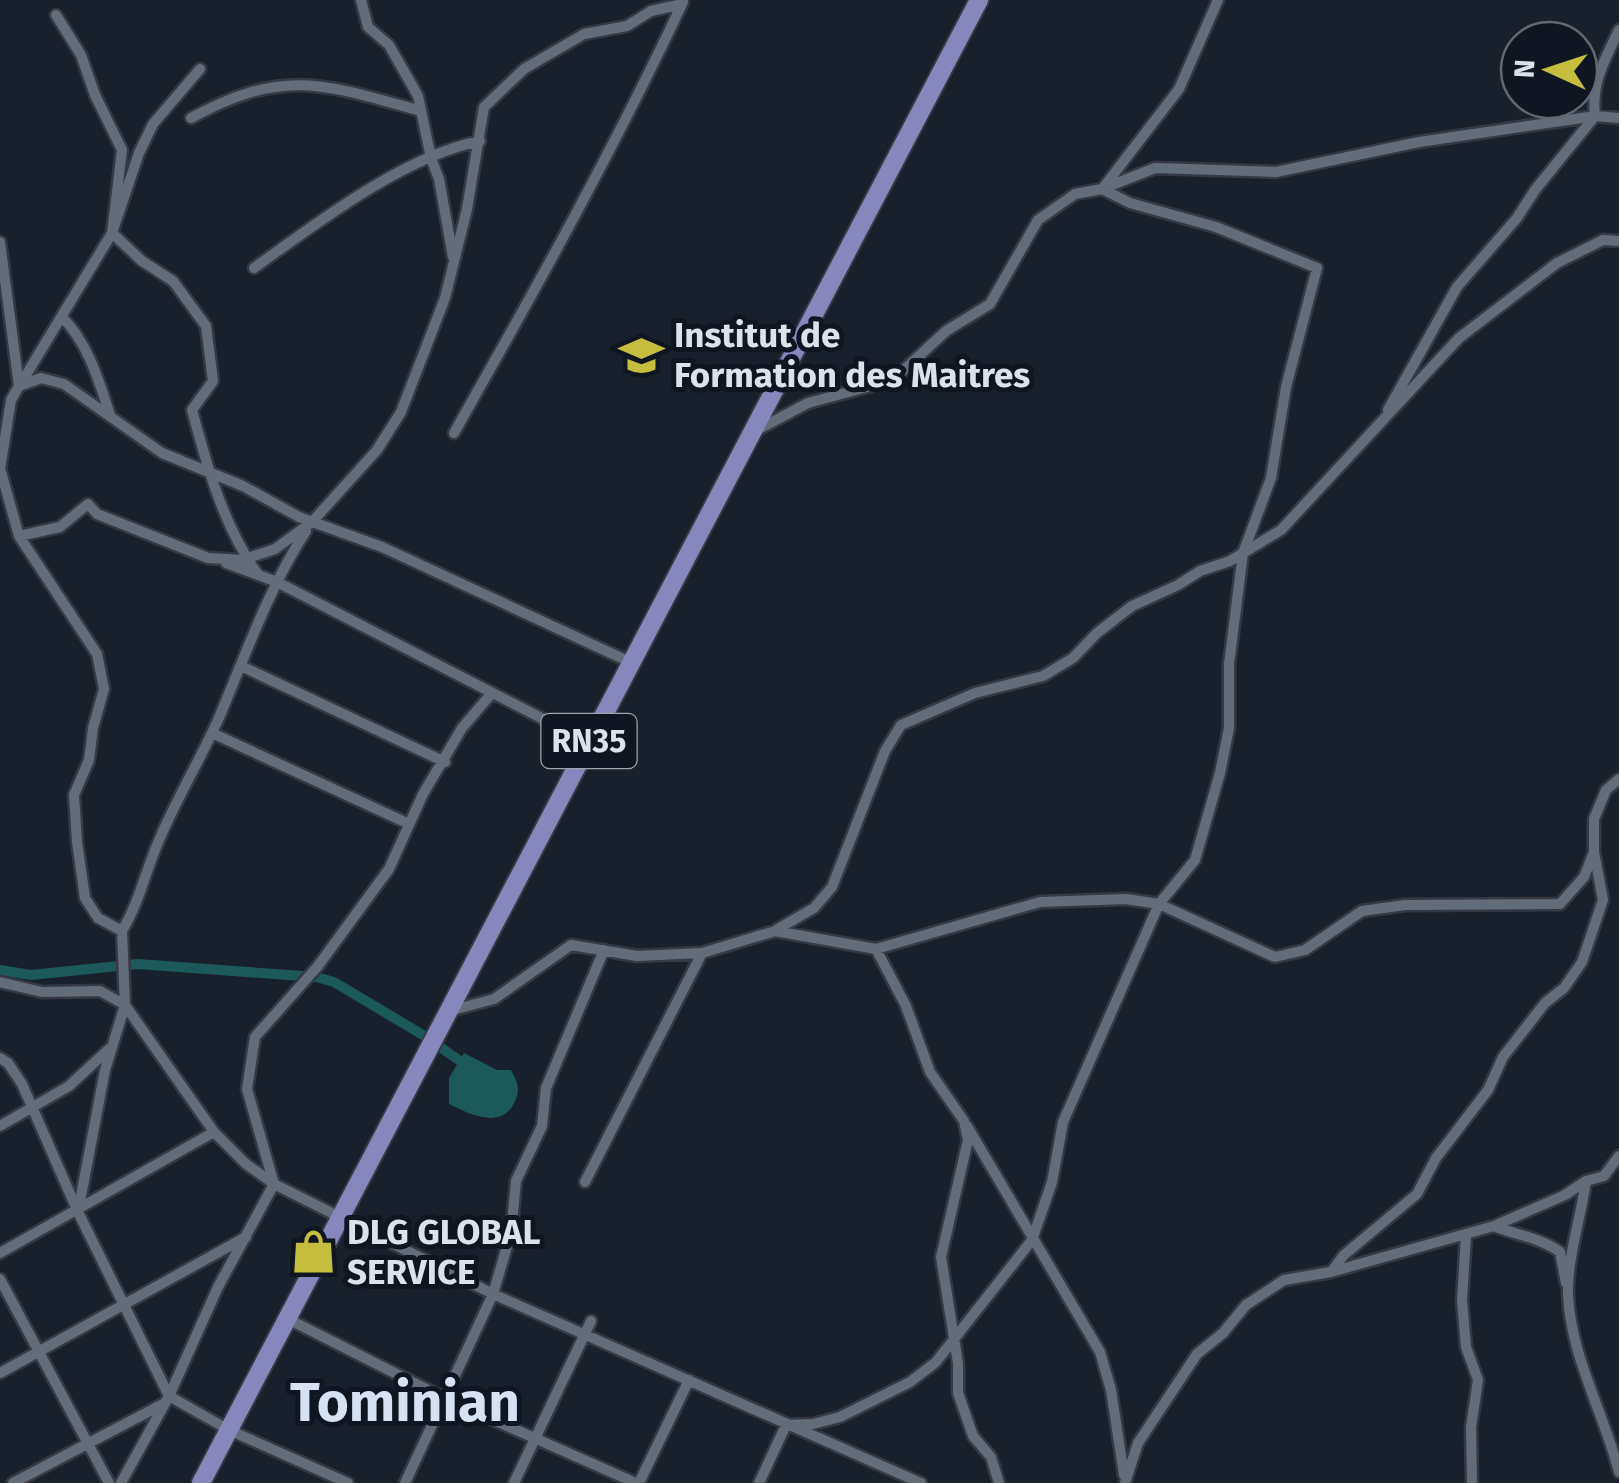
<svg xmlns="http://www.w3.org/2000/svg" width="1619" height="1483" viewBox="0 0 1619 1483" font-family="'Fira Sans',sans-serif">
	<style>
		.water { fill: #1c5959 }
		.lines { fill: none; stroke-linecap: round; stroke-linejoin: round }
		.canal { stroke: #1c5959; stroke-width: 10 }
		.minor-casing { stroke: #343942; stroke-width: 15 }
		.primary-casing { stroke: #343942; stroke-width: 22 }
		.minor { stroke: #636d7a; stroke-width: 10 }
		.primary { stroke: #8687bd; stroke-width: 18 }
		.labels { text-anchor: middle; stroke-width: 10; stroke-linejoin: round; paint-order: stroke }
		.shield { fill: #0f1621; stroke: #9ea5ad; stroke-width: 2.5 }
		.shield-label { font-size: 32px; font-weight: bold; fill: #dce2e9 }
		.poi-label { font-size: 35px; font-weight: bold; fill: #dce2e9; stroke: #0f1621; text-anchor: start }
		.town-label { font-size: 55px; font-weight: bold; fill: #d6e2f1; stroke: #0f1621 }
	</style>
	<rect width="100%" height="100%" fill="#18202b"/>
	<path class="water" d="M 464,1053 L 497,1070 L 511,1070 C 517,1081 521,1089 515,1101 C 503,1131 469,1114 449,1104 L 449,1078 Z"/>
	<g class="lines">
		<path class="canal" d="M 0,970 L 31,975 L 138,964 L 316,977 L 334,982 L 423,1035
			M 440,1047 L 463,1063"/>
		<defs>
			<path id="minor" d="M 361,0 L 368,27 L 389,45 L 418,96 L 431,158 L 439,179 L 453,257
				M 56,15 L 81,55 L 95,95 L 122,150 L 112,233 L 142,261 L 173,281 L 206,326 L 213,381 L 192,410 C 207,466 223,525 257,573
				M 191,118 C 285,67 324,84 421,111
				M 1103,188 L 1179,89 L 1218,0
				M 1102,189 L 1155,168 L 1276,172 L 1419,142 L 1595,116 L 1619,118
				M 0,242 L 19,386 L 11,400 L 0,469
				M 254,268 C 317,223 404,156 480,141
				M 62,317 C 88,343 99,381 110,415
				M 20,385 L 112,233 L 139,153 L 153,124 L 200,69
				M 19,386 L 41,378 L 64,384 L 162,453 L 243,486 L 299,517 L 382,547 L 630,662
				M 1388,410 L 1457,287 L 1517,218 L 1535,190 L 1595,116 C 1591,83 1605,59 1619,30
				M 757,430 L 808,403 L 893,380 L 946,331 L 990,304 L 1038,220 L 1075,194 L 1102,189 L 1130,203 L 1216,227 L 1317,268 L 1286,387 L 1271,478 L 1243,553 L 1229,664 L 1229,728 L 1220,773 L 1195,860 L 1159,904 L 1063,1122 L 1052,1182 L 1032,1240 L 936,1362 L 910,1382 L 840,1417 L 813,1424 L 786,1425 L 759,1483
				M 454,433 C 534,292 614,149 683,2
				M 0,468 L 19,536 L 97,654 L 104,689 L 93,728 L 89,760 L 74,795 L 77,842 L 85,898 L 98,918 L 122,931 L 125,1005 L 105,1070 L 78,1212
				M 19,536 L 60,527 L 88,504 L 97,514 L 208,558 L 242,560 L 275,549 L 312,522 L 377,450 L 401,412 L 445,298 L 467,209 L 484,107 L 524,69 L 584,34 L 627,26 L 651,11 L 682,4
				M 226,563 L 277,582 L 588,742
				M 241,666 L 445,762
				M 212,733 L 407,823
				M 776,930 L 814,908 L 832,887 L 885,751 L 901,725 L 975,693 L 1043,676 L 1073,658 L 1097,633 L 1132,606 L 1178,585 L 1200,571 L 1230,561 L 1281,530 L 1459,338 L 1557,263 L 1603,240 L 1619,241
				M 122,931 C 140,901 146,869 160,838 C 177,798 200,760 218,720 C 245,657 268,589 306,531
				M 876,949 L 906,1006 L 930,1072 L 964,1121 L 968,1140 L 941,1257 L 958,1363 L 958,1393 L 973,1436 L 991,1457 L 999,1483
				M 0,982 L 42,992 L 100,991 L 125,1005 L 214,1132 L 246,1164 L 274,1184 L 493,1294 L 921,1483
				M 449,1011 L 494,999 L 571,945 L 637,956 L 702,953 L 775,931 L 876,949 L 1040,902 L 1126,899 L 1159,904 L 1275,957 L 1305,950 L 1362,911 L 1405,905 L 1560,904 L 1584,877 L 1594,852
				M 0,1058 L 8,1063 L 22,1084 L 78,1212 L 169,1396 L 229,1430 L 348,1483
				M 0,1126 L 69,1086 L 109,1049
				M 967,1126 L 1100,1352 L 1111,1390 L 1124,1475
				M 1586,1181 C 1581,1217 1567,1258 1568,1295 C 1571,1357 1604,1413 1619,1472
				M 585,1182 L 702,953
				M 1494,1226 C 1516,1235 1541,1238 1560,1252 L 1566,1283
				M 1466,1236 L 1462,1300 L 1466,1347 L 1478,1380 L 1471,1427 L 1472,1483
				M 0,1253 L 214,1132
				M 1332,1271 L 1344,1255 L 1417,1194 L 1436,1158 L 1488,1090 L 1503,1057 L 1545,1003 L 1564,988 L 1582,962 L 1603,900 L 1594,852 L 1594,819 L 1606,790 L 1619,779
				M 0,1279 L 109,1483
				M 286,1318 L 444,1398 L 636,1483
				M 0,1373 L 246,1237
				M 13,1483 L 163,1404
				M 121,1483 L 169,1396 L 218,1287 L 274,1184 L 247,1089 L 255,1037 L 318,966 L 389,869 L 423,794 L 462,728 L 492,693
				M 405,1483 L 493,1294 L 511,1233 L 516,1181 L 542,1126 L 546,1088 L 604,950
				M 514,1483 L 591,1321
				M 639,1483 L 689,1380
				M 1125,1483 L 1138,1443 L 1197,1354 L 1223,1333 L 1246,1305 L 1284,1280 L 1331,1272 L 1494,1226 L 1565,1195 L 1586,1181 L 1604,1176 L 1619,1156"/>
			<path id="primary" d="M 201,1483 L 979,0"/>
		</defs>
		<use href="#minor" class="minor-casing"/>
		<use href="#primary" class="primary-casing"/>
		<use href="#minor" class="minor"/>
		<use href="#primary" class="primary"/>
	</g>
	<defs>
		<symbol id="school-bare" viewBox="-9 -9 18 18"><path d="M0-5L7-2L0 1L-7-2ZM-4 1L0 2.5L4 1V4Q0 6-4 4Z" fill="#c4bd3e" stroke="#0f1621" stroke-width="2.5" paint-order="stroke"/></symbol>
		<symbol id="shop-bare" viewBox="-9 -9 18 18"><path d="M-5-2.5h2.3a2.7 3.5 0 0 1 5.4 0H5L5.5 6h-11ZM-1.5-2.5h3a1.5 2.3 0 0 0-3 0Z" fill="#c4bd3e" stroke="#0f1621" stroke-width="2.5" paint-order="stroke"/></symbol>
	</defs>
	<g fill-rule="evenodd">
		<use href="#school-bare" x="610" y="324" width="63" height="63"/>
		<use href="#shop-bare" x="282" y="1220" width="63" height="63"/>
	</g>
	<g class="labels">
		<rect class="shield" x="541.5" y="714" width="95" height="54" rx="8"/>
		<g class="shield-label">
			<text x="589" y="752">RN35</text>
		</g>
		<g class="poi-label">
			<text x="674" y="347">Institut de<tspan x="674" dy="40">Formation des Maitres</tspan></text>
			<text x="347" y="1244">DLG GLOBAL<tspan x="347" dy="40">SERVICE</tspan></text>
		</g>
		<g class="town-label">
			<text x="405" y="1421">Tominian</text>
		</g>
	</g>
	<g transform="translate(1549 70) rotate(273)"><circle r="48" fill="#0f1621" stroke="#616871" stroke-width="2.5"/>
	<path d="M0-8L18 38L0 25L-18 38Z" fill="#c4bd3e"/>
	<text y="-15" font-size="28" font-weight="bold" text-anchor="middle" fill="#dce2e9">N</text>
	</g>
</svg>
